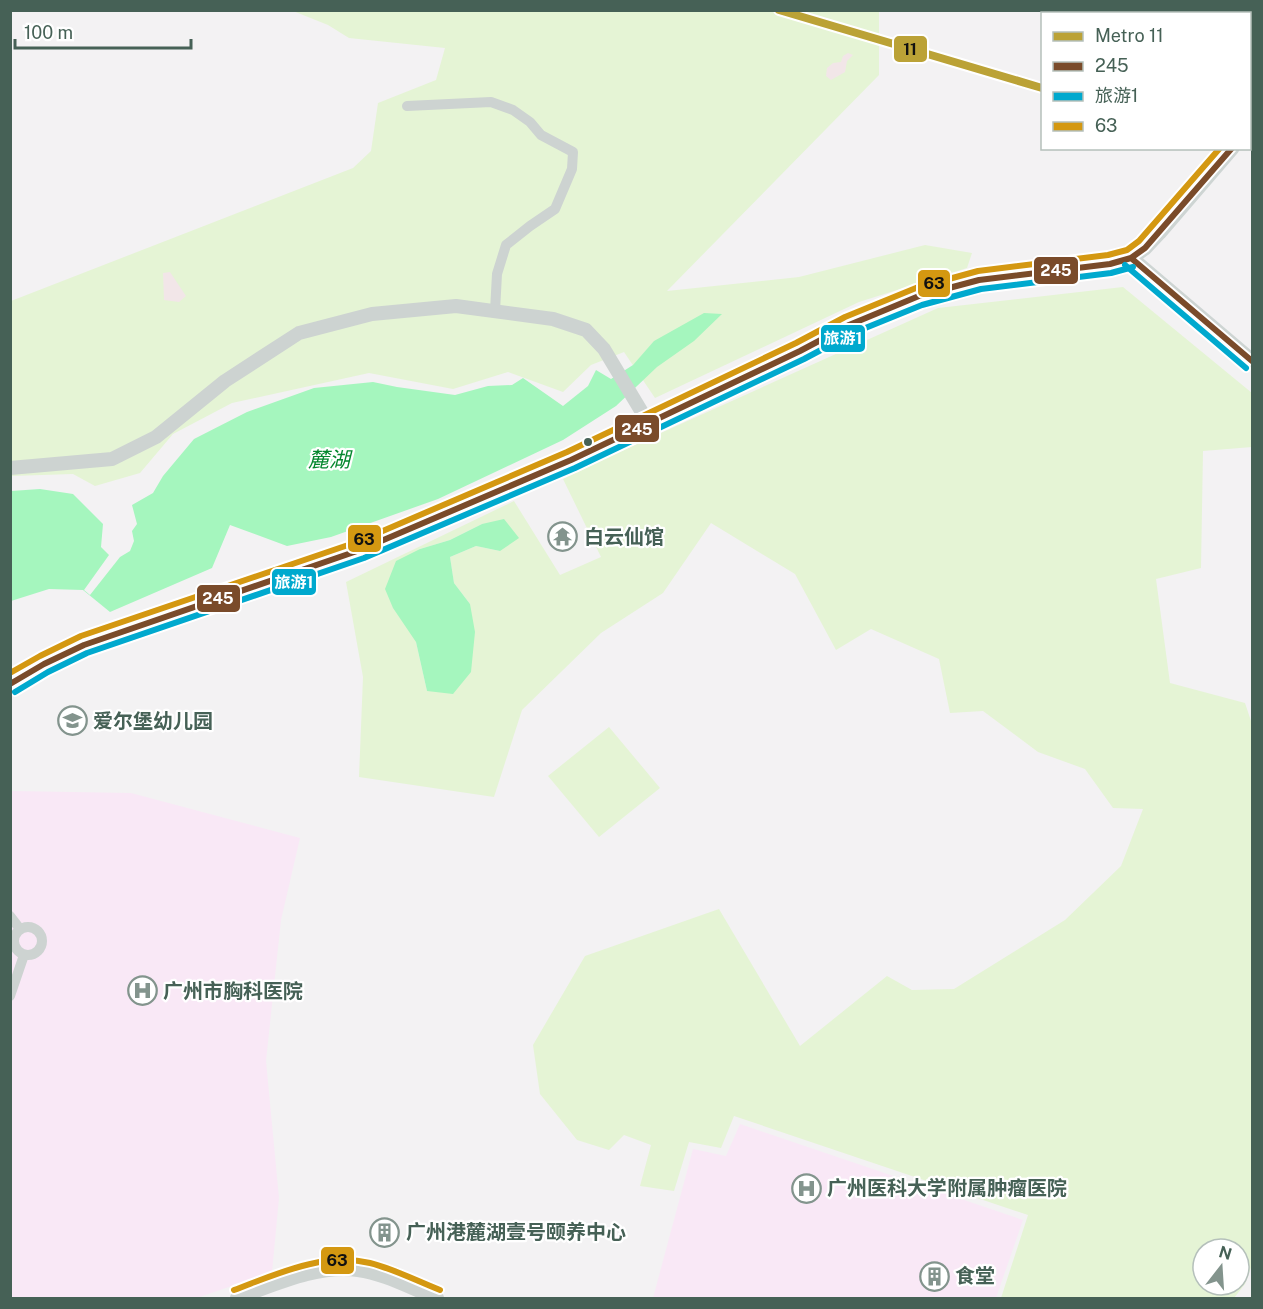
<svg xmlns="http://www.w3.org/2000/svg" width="1263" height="1309" viewBox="0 0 1263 1309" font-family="'Public Sans','Noto Sans SC',sans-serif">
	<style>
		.medical { fill: #f9e8f6 }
		.green { fill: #e5f4d5; fill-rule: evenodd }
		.sand { fill: #f2e6e8 }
		.water { fill: #a5f6be }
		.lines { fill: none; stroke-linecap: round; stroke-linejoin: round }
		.minor { stroke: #cdd3d1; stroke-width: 10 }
		.tertiary { stroke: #cdd3d1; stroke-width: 14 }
		.secondary { stroke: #ced5d3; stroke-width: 15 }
		.primary { stroke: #c9d1ce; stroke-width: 16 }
		.bus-1-casing { stroke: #fff; stroke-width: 10 }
		.bus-2-casing { stroke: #fff; stroke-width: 10 }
		.bus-3-casing { stroke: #fff; stroke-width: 10 }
		.bus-1 { stroke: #7a4b2a; stroke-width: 6 }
		.bus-2 { stroke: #00a9ce; stroke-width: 6 }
		.bus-3 { stroke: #d49811; stroke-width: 6 }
		.metro-1-casing { stroke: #fff; stroke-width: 12 }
		.metro-1 { stroke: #bba236; stroke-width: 8 }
		.bus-dot { fill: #466156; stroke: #fff; stroke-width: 2 }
		.labels { text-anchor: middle; stroke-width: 4.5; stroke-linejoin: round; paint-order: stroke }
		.poi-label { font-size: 20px; font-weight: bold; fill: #466156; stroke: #fff; text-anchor: start }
		.water-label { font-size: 21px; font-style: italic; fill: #05872e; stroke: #fff }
		.line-badge { stroke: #fff; stroke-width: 2 }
		.badge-label { font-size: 16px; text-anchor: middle; font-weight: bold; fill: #fff }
		.pale-badge-label { font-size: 16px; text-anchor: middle; font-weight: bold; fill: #111 }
	</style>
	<rect width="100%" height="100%" fill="#f3f2f3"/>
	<path class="medical" d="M 11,791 L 131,793 L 300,838 L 281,920 L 266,1061 L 279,1198 L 272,1272 L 197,1298 L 11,1298 Z
		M 740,1124 L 1023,1220 L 996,1298 L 653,1298 L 693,1149 L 726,1156 Z"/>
	<path class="green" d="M 293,11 L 879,11 L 879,75 L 667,291 L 799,277 L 925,245 L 972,253 L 967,268 L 859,302 L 655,398 L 624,352 L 591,365 L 563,392 L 508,372 L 453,389 L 369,373 L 232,403 L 173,434 L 140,473 L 95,486 L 73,474 L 11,476 L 11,301 L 353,168 L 371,151 L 378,103 L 436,80 L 445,48 L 349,38 L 328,25 Z
		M 1123,287 L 1252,393 L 1252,447 L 1203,451 L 1201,568 L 1156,579 L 1170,683 L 1245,703 L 1252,724 L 1252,1265 L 1245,1284 L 1234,1298 L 1001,1298 L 1028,1215 L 734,1116 L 721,1148 L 689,1142 L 674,1191 L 640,1186 L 651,1145 L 624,1135 L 609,1150 L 577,1140 L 540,1094 L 533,1045 L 585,956 L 719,909 L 800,1046 L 887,976 L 912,990 L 954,989 L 1065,920 L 1121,866 L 1143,809 L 1113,808 L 1085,769 L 1038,752 L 983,711 L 950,713 L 939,659 L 871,629 L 836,650 L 795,574 L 711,523 L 663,593 L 601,633 L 522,710 L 494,797 L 359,777 L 363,677 L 346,582 L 514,501 L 560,575 L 601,557 L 563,479 L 643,441 L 938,308 ZM 482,524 L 500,551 L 476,546 L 450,557 L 454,583 L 470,604 L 427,691 L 416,642 L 420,549 L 450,540 ZM 1203,1249 L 1239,1249 L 1239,1285 L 1203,1285 Z
		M 609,727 L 660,788 L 599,837 L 548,776 Z"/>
	<path class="sand" d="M 848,53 L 853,55 L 847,61 L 845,72 L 831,80 L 826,76 L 827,68 L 833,63 L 841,62 L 843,56 Z
		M 170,272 L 186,296 L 179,302 L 164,300 L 163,273 Z"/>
	<path class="water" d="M 704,313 L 722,314 L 694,341 L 657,367 L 616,406 L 563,440 L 438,499 L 331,537 L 287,546 L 230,525 L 212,568 L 110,612 L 83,590 L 49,589 L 11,601 L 11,491 L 40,489 L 73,494 L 103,524 L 101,547 L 109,555 L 84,590 L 90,595 L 120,557 L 130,551 L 134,541 L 132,531 L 137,524 L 132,505 L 153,493 L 163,476 L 194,439 L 247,412 L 314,388 L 373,382 L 397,387 L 455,395 L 488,386 L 512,385 L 523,378 L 563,406 L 588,386 L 596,370 L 611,379 L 633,365 L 654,341 Z
		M 504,519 L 519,538 L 500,551 L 476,546 L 450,557 L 454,583 L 470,604 L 475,632 L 471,672 L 453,694 L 427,691 L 416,642 L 393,608 L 385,589 L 396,561 L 420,549 L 450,540 L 482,524 Z"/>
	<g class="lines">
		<path class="minor" d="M 407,106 L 491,102 L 513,110 L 530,122 L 541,135 L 573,152 L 572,169 L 555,209 L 530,226 L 506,245 L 497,274 L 495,311
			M 10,916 L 20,929
			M14 941a14 14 0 1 1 28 0a14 14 0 1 1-28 0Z
			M 10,996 L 24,955"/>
		<path class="tertiary" d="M 10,468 L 112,459 L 156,437 L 225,381 L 299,333 L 372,314 L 456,306 L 553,319 L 586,330 L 604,349 L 649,424
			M 237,1298 C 274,1285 318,1264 358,1270 C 386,1274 412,1289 437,1298"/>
		<path class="secondary" d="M 1250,34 L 1252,39
			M 1250,127 L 1252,124
			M 1131,258 L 1252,361
			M 10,684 L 44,664 L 84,645 L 360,550 L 571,460 L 800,351 L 849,325 L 919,296 L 979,280 L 1110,264 L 1131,258 L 1145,248 L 1159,233 L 1232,148"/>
		<path class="primary" d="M 1225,10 L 1231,14
			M 1250,24 L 1252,26"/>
		<defs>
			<path id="bus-1" d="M 1131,258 L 1252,361
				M 10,684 L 44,664 L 84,645 L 360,550 L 571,460 L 800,351 L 849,325 L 919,296 L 979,280 L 1110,264 L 1131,258 L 1145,248 L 1232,148"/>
			<path id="bus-2" d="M 1125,265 L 1246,368
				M 15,692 L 48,672 L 87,653 L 364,558 L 575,468 L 804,359 L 853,333 L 922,305 L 981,289 L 1111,273 L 1133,267"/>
			<path id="bus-3" d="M 10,673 L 40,656 L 81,636 L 357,542 L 567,452 L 796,343 L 845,317 L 916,288 L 978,271 L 1108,255 L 1127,250 L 1139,241 L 1220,148
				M 234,1290 C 277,1274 323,1252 370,1263 C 394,1269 417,1281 440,1290"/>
		</defs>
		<use href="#bus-1" class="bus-1-casing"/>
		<use href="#bus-2" class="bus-2-casing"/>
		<use href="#bus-3" class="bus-3-casing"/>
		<use href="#bus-1" class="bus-1"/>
		<use href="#bus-2" class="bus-2"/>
		<use href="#bus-3" class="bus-3"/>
		<defs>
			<path id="metro-1" d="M 779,10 L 1042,88"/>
		</defs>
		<use href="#metro-1" class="metro-1-casing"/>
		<use href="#metro-1" class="metro-1"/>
	</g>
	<defs>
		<symbol id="temple-ring" viewBox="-11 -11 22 22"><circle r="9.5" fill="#fff" stroke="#83948d" stroke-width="1.5"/><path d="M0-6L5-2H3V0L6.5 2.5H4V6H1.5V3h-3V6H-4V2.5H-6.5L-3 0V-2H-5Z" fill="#83948d"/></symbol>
		<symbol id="school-ring" viewBox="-11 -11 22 22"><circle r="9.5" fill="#fff" stroke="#83948d" stroke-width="1.5"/><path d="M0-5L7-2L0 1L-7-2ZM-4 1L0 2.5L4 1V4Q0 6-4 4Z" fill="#83948d"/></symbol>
		<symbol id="hospital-ring" viewBox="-11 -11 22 22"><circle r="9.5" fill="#fff" stroke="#83948d" stroke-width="1.5"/><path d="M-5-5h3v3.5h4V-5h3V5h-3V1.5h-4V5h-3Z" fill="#83948d"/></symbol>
		<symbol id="building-ring" viewBox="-11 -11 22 22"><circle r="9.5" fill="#fff" stroke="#83948d" stroke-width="1.5"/><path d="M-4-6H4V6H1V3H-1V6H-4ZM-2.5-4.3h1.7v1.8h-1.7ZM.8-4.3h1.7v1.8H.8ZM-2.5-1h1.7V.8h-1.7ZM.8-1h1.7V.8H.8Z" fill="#83948d"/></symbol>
	</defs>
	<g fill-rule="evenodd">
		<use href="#temple-ring" x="546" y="520" width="33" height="33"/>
		<use href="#school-ring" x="56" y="704" width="33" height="33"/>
		<use href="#hospital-ring" x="126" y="974" width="33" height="33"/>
		<use href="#hospital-ring" x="790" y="1172" width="33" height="33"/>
		<use href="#building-ring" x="368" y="1216" width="33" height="33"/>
		<use href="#building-ring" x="918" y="1260" width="33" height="33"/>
	</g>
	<circle class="bus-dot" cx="588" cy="442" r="5"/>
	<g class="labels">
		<g class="poi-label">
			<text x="584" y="544">白云仙馆</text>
			<text x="93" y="728">爱尔堡幼儿园</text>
			<text x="163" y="998">广州市胸科医院</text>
			<text x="827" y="1195">广州医科大学附属肿瘤医院</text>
			<text x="406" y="1239">广州港麓湖壹号颐养中心</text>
			<text x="955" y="1283">食堂</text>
		</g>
		<g class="water-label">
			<text x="329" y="467">麓湖</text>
		</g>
	</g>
	<g class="line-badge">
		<rect x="893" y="35" width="35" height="28" rx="6" fill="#bba236"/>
		<rect x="1033" y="256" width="46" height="29" rx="6" fill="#7a4b2a"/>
		<rect x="917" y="269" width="34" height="29" rx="6" fill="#d49811"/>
		<rect x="820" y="324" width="46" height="29" rx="6" fill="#00a9ce"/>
		<rect x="614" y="414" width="46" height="29" rx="6" fill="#7a4b2a"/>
		<rect x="347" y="524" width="35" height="29" rx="6" fill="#d49811"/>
		<rect x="271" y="568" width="46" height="28" rx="6" fill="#00a9ce"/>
		<rect x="196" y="584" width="45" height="29" rx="6" fill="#7a4b2a"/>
		<rect x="320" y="1246" width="35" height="29" rx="6" fill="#d49811"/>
	</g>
	<g class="badge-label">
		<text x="1056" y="276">245</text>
		<text x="843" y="344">旅游1</text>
		<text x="637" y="435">245</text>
		<text x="294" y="588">旅游1</text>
		<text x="218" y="604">245</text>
	</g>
	<g class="pale-badge-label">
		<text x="910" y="55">11</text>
		<text x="934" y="289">63</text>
		<text x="364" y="545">63</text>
		<text x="337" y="1266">63</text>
	</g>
	<rect width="1263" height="1309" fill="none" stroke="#466156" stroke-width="24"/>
	<rect x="1041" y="12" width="210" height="138" fill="#ffffff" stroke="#b5c0bb" stroke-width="1.5"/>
	<rect x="1053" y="32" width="30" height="9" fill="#bba236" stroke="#b5c0bb" stroke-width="1.5"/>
	<text x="1095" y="42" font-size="18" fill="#466156">Metro 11</text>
	<rect x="1053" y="62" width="30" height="9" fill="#7a4b2a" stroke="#b5c0bb" stroke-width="1.5"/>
	<text x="1095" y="72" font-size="18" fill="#466156">245</text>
	<rect x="1053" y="92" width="30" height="9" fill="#00a9ce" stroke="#b5c0bb" stroke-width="1.5"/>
	<text x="1095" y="102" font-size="18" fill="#466156">旅游1</text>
	<rect x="1053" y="122" width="30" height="9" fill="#d49811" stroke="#b5c0bb" stroke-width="1.5"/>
	<text x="1095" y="132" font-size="18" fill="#466156">63</text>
	<g transform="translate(1221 1267) rotate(17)"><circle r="28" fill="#ffffff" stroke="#b5c0bb" stroke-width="1.5"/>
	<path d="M0-4.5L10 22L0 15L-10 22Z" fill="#83948d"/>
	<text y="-9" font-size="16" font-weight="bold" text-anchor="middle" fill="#466156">N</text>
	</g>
	<path d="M15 39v9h176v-9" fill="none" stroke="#466156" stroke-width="3"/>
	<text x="24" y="39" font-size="18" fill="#466156" stroke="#ffffff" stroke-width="4.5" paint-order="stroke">100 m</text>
</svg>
